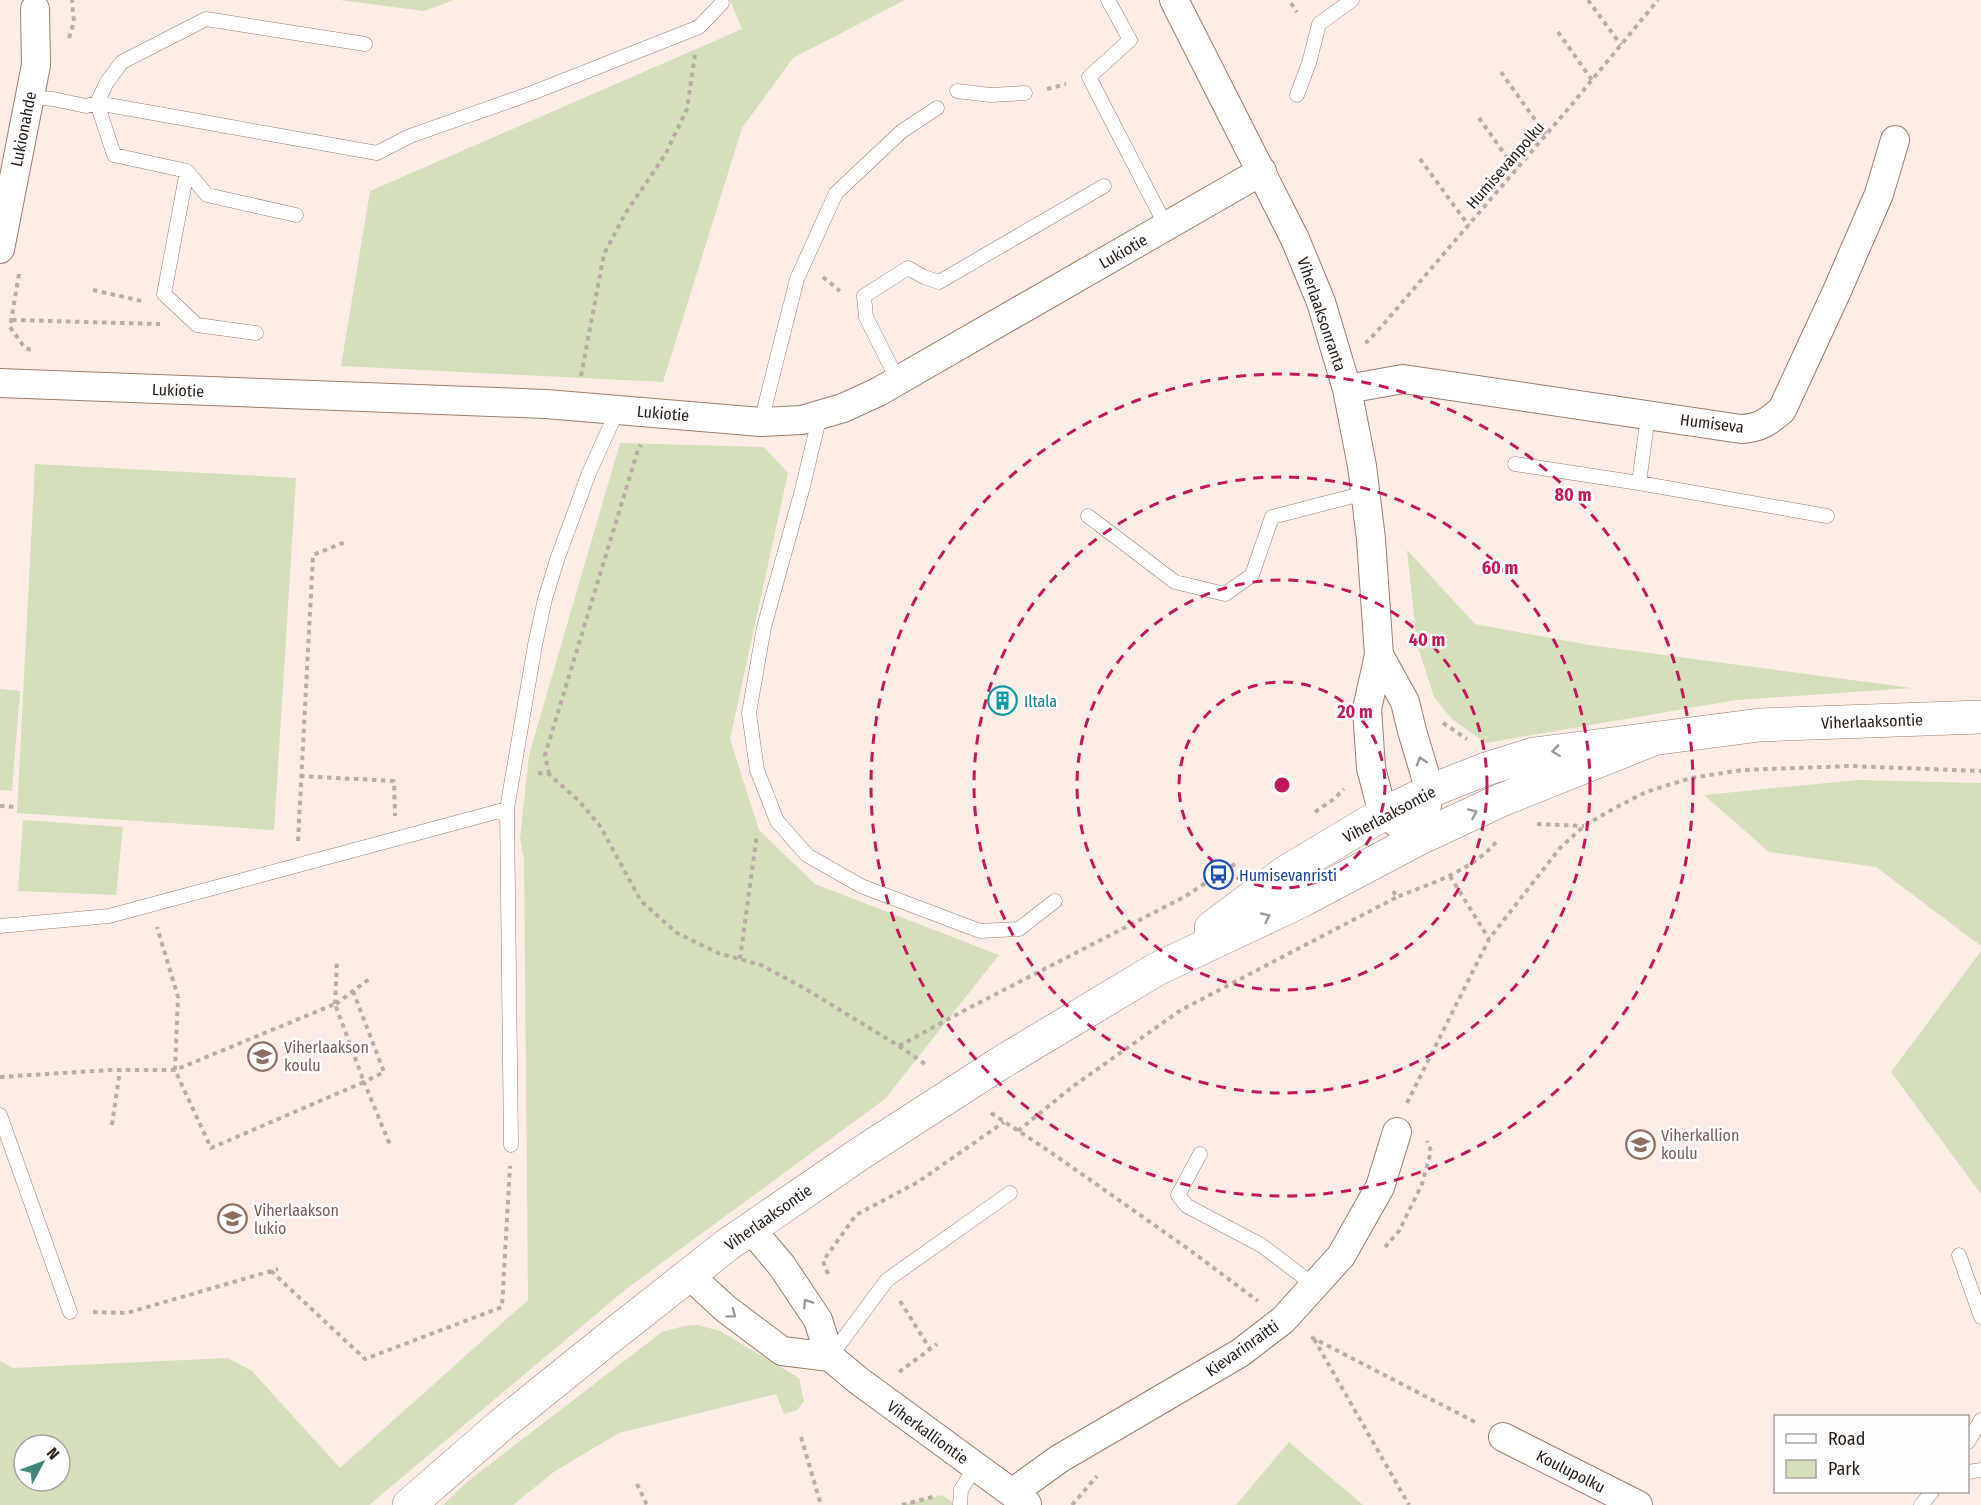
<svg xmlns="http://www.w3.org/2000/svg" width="1981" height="1505" viewBox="0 0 1981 1505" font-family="'Fira Sans Condensed',sans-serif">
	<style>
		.green { fill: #d5dfbc; fill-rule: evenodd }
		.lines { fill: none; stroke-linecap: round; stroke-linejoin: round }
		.lane-casing { stroke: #9b7d6a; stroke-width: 15 }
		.street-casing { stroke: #9b7d6a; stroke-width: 30 }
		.secondary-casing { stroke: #9b7d6a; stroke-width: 34 }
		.path { stroke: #baada5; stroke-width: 4; stroke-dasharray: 4.5 4.5; stroke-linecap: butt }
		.lane { stroke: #fff; stroke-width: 14 }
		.street { stroke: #fff; stroke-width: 28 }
		.secondary { stroke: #fff; stroke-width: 33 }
		.oneway { stroke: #9e9995 }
		.ring { fill: none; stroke: #c2185b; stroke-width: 3; stroke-dasharray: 10 8 }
		.labels { text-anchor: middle; stroke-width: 5; stroke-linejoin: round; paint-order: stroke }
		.street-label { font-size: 16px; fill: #271c14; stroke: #fefefe }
		.culture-label { font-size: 16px; fill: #0d838f; stroke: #fefefe; text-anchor: start }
		.transit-label { font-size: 16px; fill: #164399; stroke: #fefefe; text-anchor: start }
		.education-label { font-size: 16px; fill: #785e54; stroke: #fefefe; text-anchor: start }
		.centre { fill: #c2185b; stroke: #fefefe; stroke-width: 3 }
		.ring-label { font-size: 18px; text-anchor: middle; font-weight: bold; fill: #c2185b; stroke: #fefefe; stroke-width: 5; stroke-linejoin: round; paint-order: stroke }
	</style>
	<rect width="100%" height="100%" fill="#fbede5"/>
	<path class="green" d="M 339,0 L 454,0 L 424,11 Z
		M 730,0 L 905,0 L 793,58 L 742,128 L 663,382 L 341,366 L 370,191 L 742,29 Z
		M 620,443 L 764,447 L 788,473 L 730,739 L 759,830 L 815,884 L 999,955 L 885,1099 L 626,1289 L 369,1505 L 0,1505 L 0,1361 L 13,1368 L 228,1358 L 252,1371 L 340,1468 L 528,1300 L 524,859 L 520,839 L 529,755 ZM 24,1445 L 60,1445 L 60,1481 L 24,1481 Z
		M 35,464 L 296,478 L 274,830 L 17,813 Z
		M 1407,550 L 1475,624 L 1589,645 L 1912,688 L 1736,700 L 1486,743 L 1452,719 L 1434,697 L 1417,644 Z
		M 0,689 L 20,691 L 12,791 L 0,790 Z
		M 1858,780 L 1981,783 L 1981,946 L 1876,867 L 1769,852 L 1704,795 Z
		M 23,820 L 123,827 L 116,895 L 18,891 Z
		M 1981,951 L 1981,1194 L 1891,1072 Z
		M 698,1325 L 720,1331 L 799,1378 L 804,1401 L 797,1410 L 784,1414 L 776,1394 L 619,1433 L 555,1471 L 513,1505 L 443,1505 L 468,1481 L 662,1332 L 684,1326 Z
		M 1289,1442 L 1363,1505 L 1236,1505 Z
		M 942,1495 L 956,1505 L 902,1505 Z"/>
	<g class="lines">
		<defs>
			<path id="lane" d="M 1108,0 L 1130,40 L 1089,77 L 1166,226
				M 957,91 L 990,95 L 1025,93
				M 1297,95 L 1309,63 L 1319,24 L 1352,0
				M 29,97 L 53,99 L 86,106 L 97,103 L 377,153 L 410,136 L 532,93 L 699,27 L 722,3
				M 187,171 L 164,294 L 197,325 L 256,333
				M 296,215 L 207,195 L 187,171 L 114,155 L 97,103 L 107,82 L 122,62 L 206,19 L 365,44
				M 898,381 L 866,317 L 864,296 L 908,268 L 924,277 L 939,282 L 1104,186
				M 820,415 L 802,490 L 764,627 L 749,713 L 757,770 L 777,821 L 807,855 L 861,886 L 980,931 L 1019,929 L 1055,901
				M 1648,415 L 1639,483 L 1827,516
				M 761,422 L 797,279 L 836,193 L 902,131 L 937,108
				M 1515,464 L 1639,483
				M 1088,516 L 1175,582 L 1225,594 L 1252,575 L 1272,517 L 1365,493
				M 0,926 L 109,916 L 507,809
				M 0,1115 L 70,1312
				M 511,1145 L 507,809 L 535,645 L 545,599 L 558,557 L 589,473 L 618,409
				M 1200,1154 L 1178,1195 L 1187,1206 L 1261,1245 L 1314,1285
				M 1959,1255 L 1981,1317
				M 830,1357 L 887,1280 L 1010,1193
				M 1968,1442 L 1981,1420
				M 1968,1472 L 1981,1470
				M 960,1505 L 961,1490 L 975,1467
				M 1921,1505 L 1932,1492"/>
			<path id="street" d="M 1174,0 L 1295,239 L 1321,302 L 1347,389 L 1362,466 L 1371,539 L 1379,655 L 1367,709 L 1371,768 L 1383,814 L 1420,838 L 1430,791 L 1412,731 L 1405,702 L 1379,655
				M 0,249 L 36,65 L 35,9
				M 0,383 L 546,404 L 761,422 L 802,420 L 843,408 L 878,392 L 1262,171
				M 1347,389 L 1403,379 L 1741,429 C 1760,428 1768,422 1782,410 L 1837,291 L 1879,194 L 1895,140
				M 751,1229 L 782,1266 L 818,1320 L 830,1357 L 859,1381 L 1027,1504
				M 689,1275 L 726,1309 L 782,1351 L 830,1357
				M 1503,1437 L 1638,1505
				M 1012,1493 L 1059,1459 L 1240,1353 L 1283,1320 L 1341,1256 L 1380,1187 L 1397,1132"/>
			<path id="secondary" d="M 1211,928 L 1286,872 L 1383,814 L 1430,791 L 1486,769 L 1534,754 L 1760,725 L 1981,717
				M 409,1505 L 501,1425 L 614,1334 L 727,1245 L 861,1153 L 1002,1062 L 1157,969 L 1301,901 L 1420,838 L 1499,801 L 1656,738"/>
		</defs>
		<use href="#lane" class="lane-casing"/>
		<use href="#street" class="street-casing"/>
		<use href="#secondary" class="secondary-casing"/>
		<path class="path" d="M 1588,0 L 1621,45
			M 1291,3 L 1297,12
			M 1558,32 L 1592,80
			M 69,38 L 74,22 L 72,0
			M 1501,72 L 1546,135
			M 1047,89 L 1066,84
			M 1479,118 L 1516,170
			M 1420,159 L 1469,226
			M 19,274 L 10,327 L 25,348 L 31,350
			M 823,277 L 840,291
			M 93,290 L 142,301
			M 12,320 L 160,324
			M 1366,340 L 1367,342 L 1381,327 L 1568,109 L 1658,0
			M 581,376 L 604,254 L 625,214 L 665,155 L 687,109 L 695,55
			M 1443,723 L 1467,739
			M 538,773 L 549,774 L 579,801 L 600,826 L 641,901 L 677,933 L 718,953 L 761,965 L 804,988 L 899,1046 L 928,1066
			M 549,774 L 545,755 L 637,453 L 641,445
			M 300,776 L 394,781 L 395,816
			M 0,806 L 17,807
			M 1315,812 L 1334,799 L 1344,789
			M 1537,824 L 1584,826
			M 298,841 L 313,555 L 345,542
			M 1450,876 L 1489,939
			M 1393,891 L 1397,897 C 1432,883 1472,871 1497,841
			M 740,959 L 757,834
			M 353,991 L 384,1072 L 364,1082 L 390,1145
			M 335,1004 L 337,962
			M 336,1004 L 369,979
			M 899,1046 L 965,1010 L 1184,897 L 1238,862
			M 0,1077 L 110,1070 L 175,1070 L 335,1004 L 364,1082 L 211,1148 L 175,1070 L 178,997 L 157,927
			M 1407,1103 L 1489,939 L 1560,848 L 1584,826 L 1613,809 L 1646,792 L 1691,778 L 1742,770 L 1850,766 L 1981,771
			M 991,1113 L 1049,1151 L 1187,1248 L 1258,1301
			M 112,1125 L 120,1070
			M 1018,1131 L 1072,1087 L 1181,1010 L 1397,897
			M 1385,1247 L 1399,1231 L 1422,1184 L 1431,1151 L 1427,1141
			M 271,1271 L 365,1359 L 502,1307 L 510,1166
			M 828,1274 L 823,1261 L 856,1215 L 918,1182 L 1004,1122
			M 900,1301 L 930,1349
			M 93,1312 L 127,1313 L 278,1269
			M 1311,1337 L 1477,1423
			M 1314,1339 L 1409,1505
			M 899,1372 L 937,1344
			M 801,1437 L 821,1505
			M 637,1484 L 647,1505
			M 902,1505 L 936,1496
			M 1072,1505 L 1097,1476"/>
		<use href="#lane" class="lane"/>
		<use href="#street" class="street"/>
		<use href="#secondary" class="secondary"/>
	</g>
	<defs><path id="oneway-chevron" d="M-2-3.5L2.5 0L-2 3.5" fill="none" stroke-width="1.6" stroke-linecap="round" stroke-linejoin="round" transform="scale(1.5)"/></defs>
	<g class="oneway">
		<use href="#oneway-chevron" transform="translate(1556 751) rotate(172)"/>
		<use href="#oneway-chevron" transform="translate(1421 761) rotate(-107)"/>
		<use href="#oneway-chevron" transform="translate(1473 813) rotate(-25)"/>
		<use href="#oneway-chevron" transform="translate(1266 917) rotate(-25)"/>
		<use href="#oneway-chevron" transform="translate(807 1303) rotate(-123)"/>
		<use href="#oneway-chevron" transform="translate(732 1314) rotate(37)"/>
	</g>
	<g class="ring">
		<circle cx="1282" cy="785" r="103"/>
		<circle cx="1282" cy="785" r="205"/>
		<circle cx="1282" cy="785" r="308"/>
		<circle cx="1282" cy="785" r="411"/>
	</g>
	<defs>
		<symbol id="building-ring" viewBox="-11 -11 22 22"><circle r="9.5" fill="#fefefe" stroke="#0f9aa8" stroke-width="1.5"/><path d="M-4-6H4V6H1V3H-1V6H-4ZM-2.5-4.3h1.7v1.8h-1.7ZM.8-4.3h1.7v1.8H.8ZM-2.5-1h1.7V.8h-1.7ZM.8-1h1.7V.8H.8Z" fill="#0f9aa8"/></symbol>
		<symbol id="bus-ring" viewBox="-11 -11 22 22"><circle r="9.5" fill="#fefefe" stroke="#1a4fb4" stroke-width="1.5"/><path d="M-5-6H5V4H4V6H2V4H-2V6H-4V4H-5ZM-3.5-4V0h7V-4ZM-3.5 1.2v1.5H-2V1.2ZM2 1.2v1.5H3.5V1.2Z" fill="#1a4fb4"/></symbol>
		<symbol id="school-ring" viewBox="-11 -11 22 22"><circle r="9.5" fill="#fefefe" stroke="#8d6e63" stroke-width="1.5"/><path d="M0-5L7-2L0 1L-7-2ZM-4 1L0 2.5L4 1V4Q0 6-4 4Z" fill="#8d6e63"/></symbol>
	</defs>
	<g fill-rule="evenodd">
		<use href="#building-ring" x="986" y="684" width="33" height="33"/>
		<use href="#bus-ring" x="1202" y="858" width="33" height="33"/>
		<use href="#school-ring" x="246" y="1040" width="33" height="33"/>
		<use href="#school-ring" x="1624" y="1128" width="33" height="33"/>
		<use href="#school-ring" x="216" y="1202" width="33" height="33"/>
	</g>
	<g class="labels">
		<g class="street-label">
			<text transform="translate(23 129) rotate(-79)" y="6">Lukionahde</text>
			<text transform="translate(1505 165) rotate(-49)" y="6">Humisevanpolku</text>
			<text transform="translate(1123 251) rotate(-30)" y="6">Lukiotie</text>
			<text transform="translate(1322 314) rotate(71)" y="6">Viherlaaksonranta</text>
			<text transform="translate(178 390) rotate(2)" y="6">Lukiotie</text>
			<text transform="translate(663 413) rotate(5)" y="6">Lukiotie</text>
			<text transform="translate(1712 423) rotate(7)" y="6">Humiseva</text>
			<text transform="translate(1872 721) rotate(-2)" y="6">Viherlaaksontie</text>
			<text transform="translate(1389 814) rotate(-28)" y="6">Viherlaaksontie</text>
			<text transform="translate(768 1217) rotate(-35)" y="6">Viherlaaksontie</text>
			<text transform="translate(1242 1348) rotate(-35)" y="6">Kievarinraitti</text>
			<text transform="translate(928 1432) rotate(36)" y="6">Viherkalliontie</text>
			<text transform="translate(1571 1471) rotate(27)" y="6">Koulupolku</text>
		</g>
		<g class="culture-label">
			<text x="1024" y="707">Iltala</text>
		</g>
		<g class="transit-label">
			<text x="1239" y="881">Humisevanristi</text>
		</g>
		<g class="education-label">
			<text x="284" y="1053">Viherlaakson<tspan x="284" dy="18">koulu</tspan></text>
			<text x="1661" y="1141">Viherkallion<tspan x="1661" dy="18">koulu</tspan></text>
			<text x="254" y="1216">Viherlaakson<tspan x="254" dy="18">lukio</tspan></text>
		</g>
	</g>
	<circle cx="1282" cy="785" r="9" class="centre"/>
	<g class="ring-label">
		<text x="1573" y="501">80 m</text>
		<text x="1500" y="574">60 m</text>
		<text x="1427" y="646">40 m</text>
		<text x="1355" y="718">20 m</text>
	</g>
	<rect x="1774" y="1415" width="195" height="78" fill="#fefefe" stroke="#a8a4a0" stroke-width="1.5"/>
	<rect x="1786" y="1434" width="30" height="9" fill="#ffffff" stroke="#a8a4a0" stroke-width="1.5"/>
	<text x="1828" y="1445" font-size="18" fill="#271c14">Road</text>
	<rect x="1786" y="1460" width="30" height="18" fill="#d5dfbc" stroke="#a8a4a0" stroke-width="1.5"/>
	<text x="1828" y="1475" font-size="18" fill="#271c14">Park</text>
	<g transform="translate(42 1463) rotate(49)"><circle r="28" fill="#fefefe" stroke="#a8a4a0" stroke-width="1.5"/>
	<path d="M0-4.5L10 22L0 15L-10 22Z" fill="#438779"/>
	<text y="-9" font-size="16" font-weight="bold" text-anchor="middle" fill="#271c14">N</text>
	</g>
</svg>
